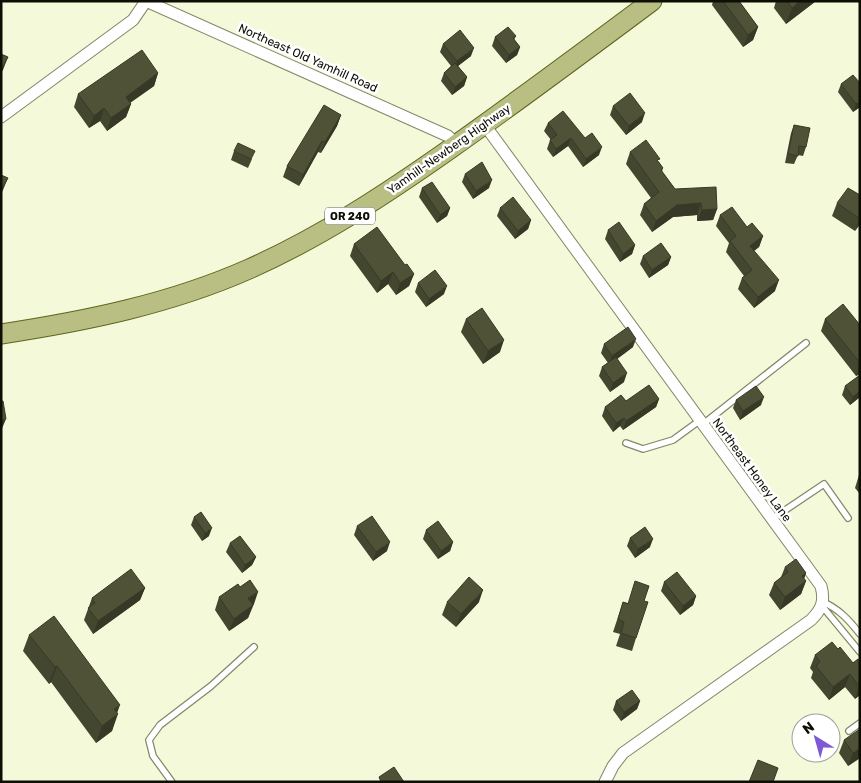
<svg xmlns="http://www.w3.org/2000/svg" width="861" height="783" viewBox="0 0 861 783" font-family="Rubik,sans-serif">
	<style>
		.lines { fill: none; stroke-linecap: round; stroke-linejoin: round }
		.lane-casing { stroke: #84876a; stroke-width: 8 }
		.street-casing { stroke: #84876a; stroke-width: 13 }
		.primary-casing { stroke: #5e6420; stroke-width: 21 }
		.lane { stroke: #fff; stroke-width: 5.5 }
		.street { stroke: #fff; stroke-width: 11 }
		.primary { stroke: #b9be82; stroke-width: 19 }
		.wall { fill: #44472f }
		.shaded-wall { fill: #373926 }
		.building { fill: #4f5237; stroke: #373926 }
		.labels { text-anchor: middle; stroke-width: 5; stroke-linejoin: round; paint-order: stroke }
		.shield { fill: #fff; stroke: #56564f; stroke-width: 1 }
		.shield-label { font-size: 11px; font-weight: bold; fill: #0d0e04 }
		.street-label { font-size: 12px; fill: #0d0e04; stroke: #fff }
	</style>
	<rect width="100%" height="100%" fill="#f4f9d9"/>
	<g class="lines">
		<defs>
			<path id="lane" d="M 702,425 L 806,343
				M 626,443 L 643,449 L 673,440 L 699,421
				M 772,519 L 824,484 L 848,518
				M 823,602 C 839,609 849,620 860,634
				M 822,606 L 860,652
				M 849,731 L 860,723
				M 172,782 L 153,756 L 149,740 L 160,725 L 211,686 L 254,647"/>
			<path id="street" d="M 146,1 L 448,136 L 457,144
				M 1,117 L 133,20 L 146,1
				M 484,124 L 821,586 C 825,601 822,609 811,620 L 623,753 L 613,766 L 605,782"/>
			<path id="primary" d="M 1,334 C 86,321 170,304 249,269 C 321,237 386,194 450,149 C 518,101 585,51 652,1"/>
		</defs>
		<use href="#lane" class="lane-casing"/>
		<use href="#street" class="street-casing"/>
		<use href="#primary" class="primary-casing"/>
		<use href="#lane" class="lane"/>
		<use href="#street" class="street"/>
		<use href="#primary" class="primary"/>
	</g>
	<path class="wall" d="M 713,1 L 739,1 L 758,27 L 753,40 L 743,47 L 712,5 Z
		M 776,1 L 816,1 L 786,24 L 774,8 Z
		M 516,36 L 514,40 L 520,47 L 517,55 L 506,63 L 492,46 L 495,37 Z
		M 443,44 L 471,56 L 458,66 L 467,77 L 464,86 L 452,95 L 441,81 L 444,73 L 451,66 L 440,52 Z
		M 158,73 L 154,86 L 130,103 L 131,104 L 126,117 L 107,131 L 100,121 L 89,128 L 74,107 L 78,94 Z
		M 841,84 L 860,107 L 853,112 L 838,92 Z
		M 613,106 L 642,122 L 626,135 L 610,115 Z
		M 341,115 L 337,126 L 321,153 L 318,152 L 299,186 L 283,177 L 287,166 Z
		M 548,123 L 585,138 L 599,155 L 583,167 L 568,146 L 553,157 L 547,149 L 550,140 L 551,140 L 544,131 Z
		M 794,125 L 806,147 L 803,156 L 798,155 L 794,164 L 785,163 L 791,133 Z
		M 234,151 L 252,159 L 248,168 L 231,160 Z
		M 630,152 L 659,162 L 663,168 L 662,172 L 675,189 L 717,209 L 713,220 L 697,221 L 697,215 L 673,217 L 652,232 L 640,215 L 644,204 L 651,198 L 626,164 Z
		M 465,174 L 489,188 L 473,199 L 462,182 Z
		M 422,188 L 450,208 L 447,216 L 437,223 L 419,197 Z
		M 860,196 L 860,224 L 855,231 L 832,216 L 837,203 Z
		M 500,208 L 531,220 L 528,229 L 515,239 L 497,216 Z
		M 720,215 L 747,227 L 763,236 L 759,247 L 754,251 L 775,291 L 754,308 L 738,289 L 742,278 L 744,276 L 726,252 L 729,243 L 716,226 Z
		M 608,230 L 635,245 L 632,254 L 620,262 L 605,239 Z
		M 354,244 L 405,265 L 414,274 L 409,286 L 396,295 L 388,284 L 377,293 L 350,256 Z
		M 643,256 L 671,257 L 668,265 L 649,278 L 640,264 Z
		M 418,283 L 444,294 L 426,307 L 415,292 Z
		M 466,319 L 500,352 L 483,364 L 461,332 Z
		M 825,319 L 860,325 L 860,374 L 856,376 L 821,331 Z
		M 604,344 L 633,347 L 617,359 L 624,382 L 610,392 L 599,376 L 602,367 L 608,363 L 601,353 Z
		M 860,375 L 860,397 L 850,405 L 842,395 L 845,386 Z
		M 659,399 L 656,407 L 623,430 L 620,426 L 613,432 L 602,416 L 605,407 L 626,401 Z
		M 736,400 L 761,405 L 740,420 L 733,408 Z
		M 859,475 L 860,475 L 860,494 L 855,488 Z
		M 194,517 L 209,536 L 202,541 L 191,525 Z
		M 357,526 L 387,551 L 373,561 L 354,535 Z
		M 426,530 L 453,542 L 450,551 L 438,559 L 423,539 Z
		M 630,538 L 650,547 L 635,558 L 627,546 Z
		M 230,543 L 256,557 L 252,565 L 242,573 L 226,552 Z
		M 785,567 L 806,573 L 804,579 L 806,581 L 801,594 L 780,610 L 769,595 L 774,583 L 781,577 Z
		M 664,582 L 696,596 L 693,605 L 680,615 L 661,591 Z
		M 145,588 L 140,600 L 93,634 L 84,620 L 92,598 Z
		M 219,597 L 254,604 L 248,618 L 229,631 L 215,610 Z
		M 644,601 L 636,638 L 632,651 L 616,646 L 620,634 L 613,632 L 623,602 L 628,603 Z
		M 447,602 L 479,602 L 456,627 L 442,615 Z
		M 29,635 L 117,713 L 112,731 L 96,743 L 51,682 L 49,684 L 23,651 Z
		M 838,649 L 853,663 L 858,659 L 860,695 L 855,699 L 845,687 L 829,700 L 811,678 L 813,672 L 810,668 L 815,655 Z
		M 616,701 L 640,701 L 637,709 L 621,721 L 613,710 Z
		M 844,740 L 860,758 L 848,766 L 839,753 Z"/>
	<path class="shaded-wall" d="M 800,1 L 816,1 L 786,24 L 792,8 Z
		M 758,27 L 753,40 L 743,47 L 748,35 Z
		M 520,47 L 517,55 L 506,63 L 509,55 Z
		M 474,48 L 471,56 L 454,69 L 457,61 Z
		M 8,57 L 3,70 L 1,73 L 1,70 Z
		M 158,73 L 154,86 L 121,109 L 126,97 Z
		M 467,77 L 464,86 L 452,95 L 455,87 Z
		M 860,101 L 860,107 L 853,112 L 856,104 Z
		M 131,104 L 126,117 L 107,131 L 111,118 Z
		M 104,108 L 100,121 L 89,128 L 94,116 Z
		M 645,113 L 642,122 L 626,135 L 629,126 Z
		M 341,115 L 337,126 L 321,153 L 325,142 Z
		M 571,138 L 568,146 L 553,157 L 556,149 Z
		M 322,141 L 318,152 L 299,186 L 303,175 Z
		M 602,147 L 599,155 L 583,167 L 586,159 Z
		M 8,178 L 3,190 L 1,194 L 1,190 Z
		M 492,180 L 489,188 L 473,199 L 476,191 Z
		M 701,203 L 697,215 L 673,217 L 652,232 L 656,221 L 677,205 Z
		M 450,208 L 447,216 L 437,223 L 440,215 Z
		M 717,209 L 713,220 L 697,221 L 702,210 Z
		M 860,218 L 860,224 L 855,231 Z
		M 531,220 L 528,229 L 515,239 L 518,231 Z
		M 763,236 L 759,247 L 746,257 L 750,246 Z
		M 635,245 L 632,254 L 620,262 L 623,254 Z
		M 671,257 L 668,265 L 649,278 L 652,270 Z
		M 393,272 L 388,284 L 377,293 L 381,281 Z
		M 414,274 L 409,286 L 396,295 L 400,283 Z
		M 779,280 L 775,291 L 754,308 L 758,297 Z
		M 447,286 L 444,294 L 426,307 L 429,299 Z
		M 636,339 L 633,347 L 609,365 L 612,356 Z
		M 504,340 L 500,352 L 483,364 L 488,351 Z
		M 860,367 L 860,374 L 856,376 Z
		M 627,373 L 624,382 L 610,392 L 613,383 Z
		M 860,391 L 860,397 L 850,405 L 853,397 Z
		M 764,397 L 761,405 L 740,420 L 743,411 Z
		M 659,399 L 656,407 L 623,430 L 626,421 Z
		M 624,418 L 620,426 L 613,432 L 616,423 Z
		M 6,419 L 1,431 L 1,420 Z
		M 212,528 L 209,536 L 202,541 L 205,533 Z
		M 653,539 L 650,547 L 635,558 L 638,549 Z
		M 390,542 L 387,551 L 373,561 L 376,552 Z
		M 453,542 L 450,551 L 438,559 L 441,551 Z
		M 256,557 L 252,565 L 242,573 L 245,565 Z
		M 806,573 L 802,584 L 806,581 L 801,594 L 780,610 L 785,597 L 802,576 Z
		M 145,588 L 140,600 L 93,634 L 98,621 Z
		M 483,590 L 479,602 L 456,627 L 461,614 Z
		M 258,592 L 254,604 L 244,611 L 248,598 Z
		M 696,596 L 693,605 L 680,615 L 683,606 Z
		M 253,605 L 248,618 L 229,631 L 234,619 Z
		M 57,666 L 51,682 L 49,684 L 55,667 Z
		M 850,674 L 845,687 L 829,700 L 833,687 Z
		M 859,686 L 860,686 L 860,695 L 855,699 Z
		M 640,701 L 637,709 L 621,721 L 624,712 Z
		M 120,705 L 116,716 L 118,714 L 112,731 L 96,743 L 102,726 L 114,709 Z
		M 860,748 L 860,758 L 848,766 L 853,753 Z"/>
	<path class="building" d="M 723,1 L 739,1 L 758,27 L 748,35 Z
		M 787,1 L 800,1 L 792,8 Z
		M 508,27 L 516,36 L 513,38 L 520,47 L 509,55 L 495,37 Z
		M 460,30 L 474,48 L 457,61 L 443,44 Z
		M 142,50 L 158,73 L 126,97 L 131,104 L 111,118 L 104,108 L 94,116 L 78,94 Z
		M 1,54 L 8,57 L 1,70 Z
		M 455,63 L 467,77 L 455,87 L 444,73 Z
		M 853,75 L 860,83 L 860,101 L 856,104 L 841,84 Z
		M 630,93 L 645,113 L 629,126 L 613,106 Z
		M 324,105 L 341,115 L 325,142 L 322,141 L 303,175 L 287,166 Z
		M 563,111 L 585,138 L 592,133 L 602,147 L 586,159 L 571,138 L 556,149 L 550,140 L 557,135 L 548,123 Z
		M 794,125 L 810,128 L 806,147 L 799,146 L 798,156 L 788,154 Z
		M 646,140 L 660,159 L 657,160 L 663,168 L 661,170 L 675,189 L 716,187 L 717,209 L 702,210 L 701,203 L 677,205 L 656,221 L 644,204 L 659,192 L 630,152 Z
		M 238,143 L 255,151 L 251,159 L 234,151 Z
		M 482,162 L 492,180 L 476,191 L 465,174 Z
		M 1,175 L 8,178 L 1,190 Z
		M 432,182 L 450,208 L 440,215 L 422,188 Z
		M 848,188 L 860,195 L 860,219 L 837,203 Z
		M 513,197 L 531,220 L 518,231 L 500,208 Z
		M 732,207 L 747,227 L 752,223 L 763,236 L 750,246 L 779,280 L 758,297 L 742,278 L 752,270 L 730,241 L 736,236 L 720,215 Z
		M 619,222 L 635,245 L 623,254 L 608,230 Z
		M 377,227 L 405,265 L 407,264 L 414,274 L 400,283 L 393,272 L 381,281 L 354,244 Z
		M 661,243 L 671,257 L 652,270 L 643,256 Z
		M 435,270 L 447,286 L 429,299 L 418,283 Z
		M 843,304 L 860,325 L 860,363 L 825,319 Z
		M 482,308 L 504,340 L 488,351 L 466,319 Z
		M 628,327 L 636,339 L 612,356 L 604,344 Z
		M 616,357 L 627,373 L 613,383 L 602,367 Z
		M 860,375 L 860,391 L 853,397 L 845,386 Z
		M 649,385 L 659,399 L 626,421 L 624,418 L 616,423 L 605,407 L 621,395 L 626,401 Z
		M 756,386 L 764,397 L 743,411 L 736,400 Z
		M 1,401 L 3,401 L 6,419 L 1,420 Z
		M 201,512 L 212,528 L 205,533 L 194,517 Z
		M 372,516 L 390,542 L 376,552 L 357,526 Z
		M 438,521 L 453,542 L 441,551 L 426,530 Z
		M 645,527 L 653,539 L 638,549 L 630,538 Z
		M 240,536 L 256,557 L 245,565 L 230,543 Z
		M 796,559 L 806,573 L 802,576 L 806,581 L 785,597 L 774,583 L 788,572 L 785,567 Z
		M 131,569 L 145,588 L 98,621 L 88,608 L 95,603 L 92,598 Z
		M 677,572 L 696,596 L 683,606 L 664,582 Z
		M 469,577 L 483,590 L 461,614 L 447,602 Z
		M 250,580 L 258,592 L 248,598 L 253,605 L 234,619 L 219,597 L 238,584 L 240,587 Z
		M 635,581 L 649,586 L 644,601 L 648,602 L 636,638 L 621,633 L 624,622 L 618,619 L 623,602 L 628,604 Z
		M 54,616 L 120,705 L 114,709 L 118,714 L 102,726 L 57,666 L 55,667 L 29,635 Z
		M 832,642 L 838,649 L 840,647 L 853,663 L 858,659 L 860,662 L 859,686 L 850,674 L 833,687 L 816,666 L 820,662 L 815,655 Z
		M 632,690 L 640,701 L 624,712 L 616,701 Z
		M 860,729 L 860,748 L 853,753 L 844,740 Z
		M 758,760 L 778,768 L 773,782 L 749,782 Z
		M 394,767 L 404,782 L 381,782 L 379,777 Z"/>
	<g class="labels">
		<rect class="shield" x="325" y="207.5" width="50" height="17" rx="4"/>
		<g class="shield-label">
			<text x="350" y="220">OR 240</text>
		</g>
		<g class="street-label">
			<text transform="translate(308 58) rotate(24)" y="4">Northeast Old Yamhill Road</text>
			<text transform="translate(449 149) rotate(-35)" y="4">Yamhill-Newberg Highway</text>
			<text transform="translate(752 470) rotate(54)" y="4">Northeast Honey Lane</text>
		</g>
	</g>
	<rect width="861" height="783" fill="none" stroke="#0d0e04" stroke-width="5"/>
	<g transform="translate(816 738) rotate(323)"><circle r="24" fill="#ffffff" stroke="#9e9f9b"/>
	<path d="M0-4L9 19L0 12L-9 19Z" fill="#7f59d3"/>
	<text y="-8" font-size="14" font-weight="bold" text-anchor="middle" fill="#0d0e04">N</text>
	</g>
</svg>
